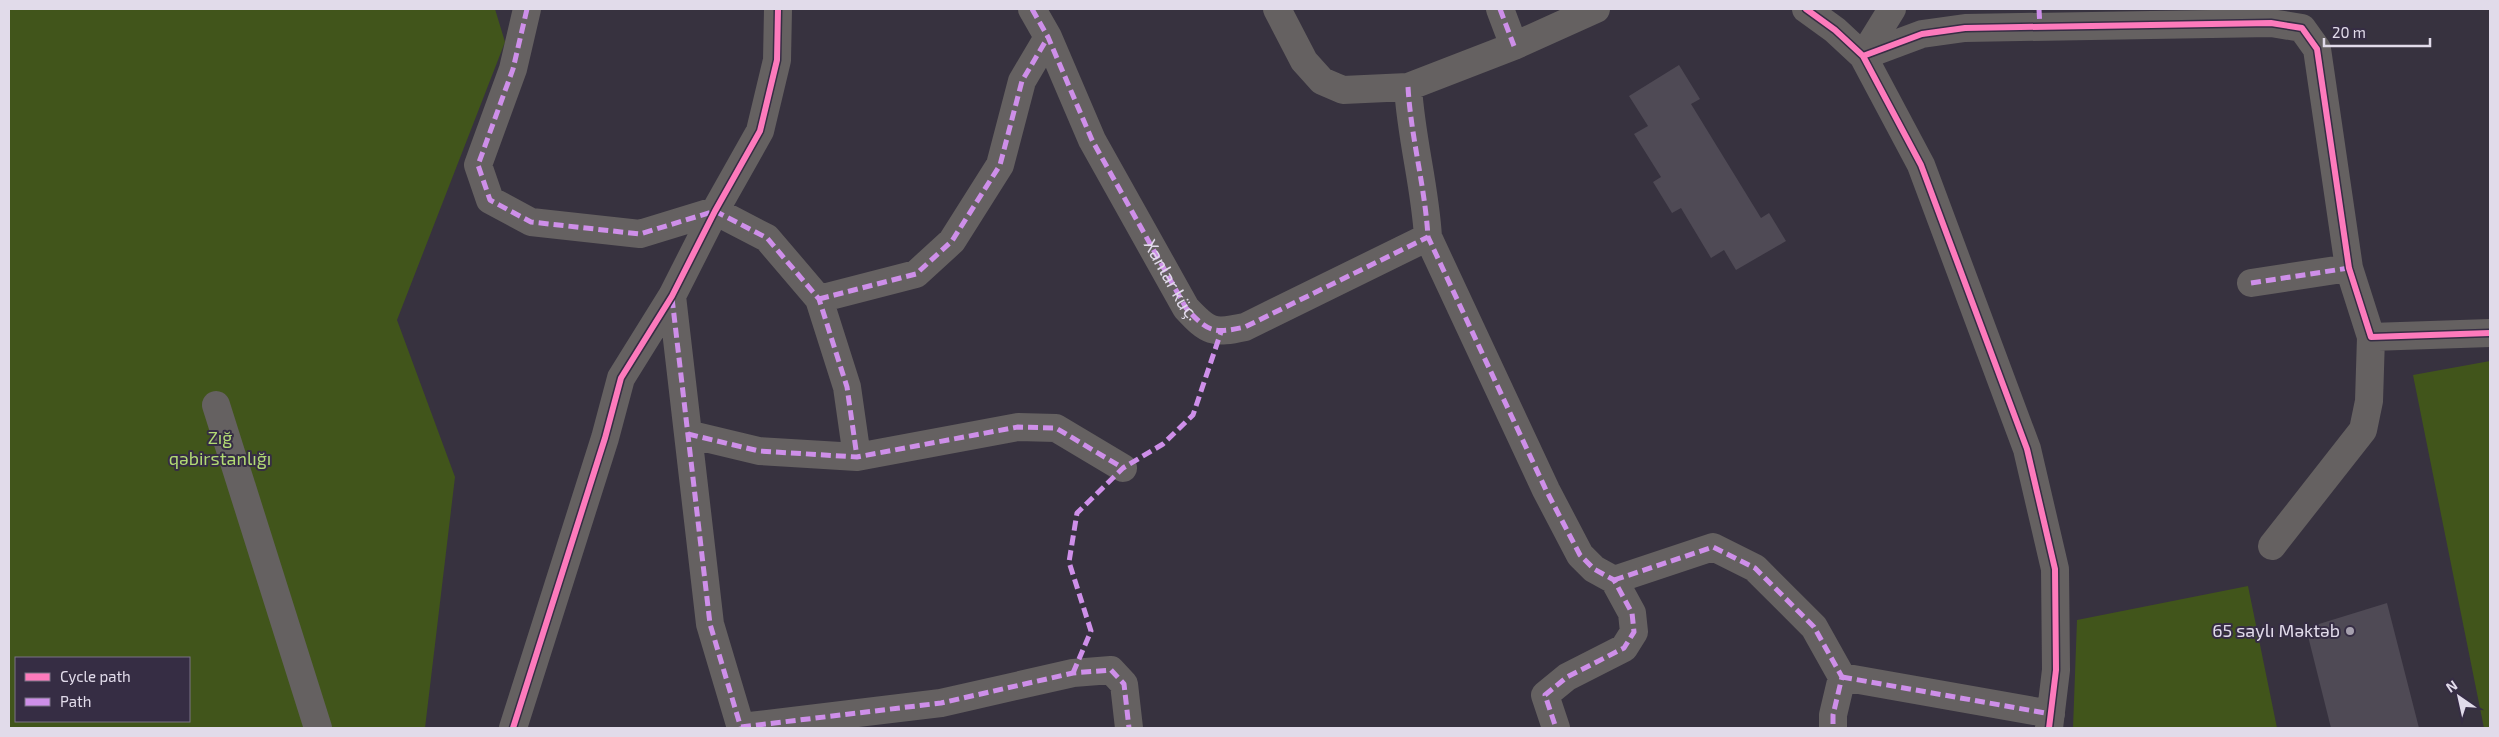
<svg xmlns="http://www.w3.org/2000/svg" width="2499" height="737" viewBox="0 0 2499 737" font-family="'Exo 2',sans-serif">
	<style>
		.green { fill: #41551b; fill-rule: evenodd }
		.building { fill: #4f4a55 }
		.lines { fill: none; stroke-linecap: round; stroke-linejoin: round }
		.minor { stroke: #656161; stroke-width: 28 }
		.quiet { stroke: #ce8fe9; stroke-width: 5; stroke-dasharray: 10 5; stroke-linecap: butt }
		.cycleway-casing { stroke: #362d44; stroke-width: 9 }
		.cycleway { stroke: #fd7abc; stroke-width: 6 }
		.poi-dot { fill: #a6a0ae; stroke: #362d44; stroke-width: 2 }
		.labels { text-anchor: middle; stroke-width: 4; stroke-linejoin: round; paint-order: stroke }
		.street-label { font-size: 18px; fill: #e1dbea; stroke: #362d44 }
		.park-label { font-size: 18px; fill: #b2da74; stroke: #362d44 }
		.poi-label { font-size: 18px; fill: #e1dbea; stroke: #362d44; text-anchor: end }
	</style>
	<rect width="100%" height="100%" fill="#37323f"/>
	<path class="green" d="M 9,9 L 495,9 L 505,42 L 397,320 L 455,477 L 425,728 L 9,728 ZM 16,658 L 189,658 L 189,721 L 16,721 Z
		M 2490,361 L 2490,728 L 2484,728 L 2413,375 Z
		M 2248,586 L 2277,728 L 2073,728 L 2077,620 Z"/>
	<path class="building" d="M 1679,65 L 1700,99 L 1691,104 L 1761,218 L 1769,213 L 1786,241 L 1736,270 L 1724,250 L 1711,258 L 1681,208 L 1672,213 L 1653,182 L 1661,177 L 1634,134 L 1648,126 L 1629,96 Z
		M 2387,603 L 2419,728 L 2331,728 L 2306,628 Z"/>
	<g class="lines">
		<path class="minor" d="M 527,9 L 513,69 L 478,165 L 490,200 L 531,222 L 640,234 L 715,211 L 767,238 L 819,299 L 847,387 L 857,457
			M 1032,9 L 1048,37 L 1092,140 L 1186,308 C 1208,332 1213,334 1245,327 L 1428,237
			M 1277,9 L 1304,61 L 1322,81 L 1343,90 L 1408,87 L 1514,46 L 1596,9
			M 1500,9 L 1514,46
			M 1806,9 L 1835,30 L 1863,56 L 1921,165 L 2027,449 L 2055,569 L 2056,670 L 2049,728
			M 1863,56 L 1922,34 L 1965,28 L 2271,23 L 2302,28 L 2317,49 L 2349,268 L 2371,337 L 2369,401 L 2363,430 L 2272,546
			M 1863,56 L 1892,9
			M 1408,87 C 1411,138 1425,186 1428,237 L 1546,490 L 1580,555 L 1594,569 L 1614,580 L 1632,613 L 1634,632 L 1624,648 L 1567,677 L 1545,695 L 1556,728
			M 2251,283 L 2349,268
			M 672,296 L 710,624 L 741,728
			M 819,299 L 916,274 L 952,241 L 1000,165 L 1022,81 L 1048,37
			M 2371,337 L 2490,333
			M 216,405 L 318,728
			M 688,434 L 759,451 L 857,457 L 1018,427 L 1056,428 L 1123,468
			M 1614,580 L 1713,547 L 1755,568 L 1814,627 L 1842,677 L 1833,715 L 1833,728
			M 1842,677 L 2051,714
			M 741,727 L 941,703 L 1073,673 L 1111,670 L 1124,684 L 1129,728
			M 513,728 L 605,438 L 621,378 L 672,296 L 715,211 L 760,131 L 777,60 L 778,9"/>
		<g class="quiet">
			<path d="M 527,9 L 513,69 L 478,165 L 490,200 L 531,222 L 640,234 L 715,211 L 767,238 L 819,299 L 847,387 L 857,457"/>
			<path id="s1" d="M 1032,9 L 1048,37 L 1092,140 L 1186,308 C 1208,332 1213,334 1245,327 L 1428,237"/>
			<path d="M 1500,9 L 1514,46"/>
			<path d="M 2039,9 L 2040,28"/>
			<path d="M 1408,87 C 1411,138 1425,186 1428,237 L 1546,490 L 1580,555 L 1594,569 L 1614,580 L 1632,613 L 1634,632 L 1624,648 L 1567,677 L 1545,695 L 1556,728"/>
			<path d="M 2251,283 L 2349,268"/>
			<path d="M 672,298 L 710,624 L 741,728"/>
			<path d="M 819,299 L 916,274 L 952,241 L 1000,165 L 1022,81 L 1048,37"/>
			<path d="M 688,434 L 759,451 L 857,457 L 1018,427 L 1056,428 L 1123,468"/>
			<path d="M 1614,580 L 1713,547 L 1755,568 L 1814,627 L 1842,677 L 1833,715 L 1833,728"/>
			<path d="M 1073,673 L 1091,631 L 1069,562 L 1077,513 L 1123,468 L 1163,444 L 1193,415 L 1221,332"/>
			<path d="M 1842,677 L 2051,714"/>
			<path d="M 741,727 L 941,703 L 1073,673 L 1111,670 L 1124,684 L 1129,728"/>
		</g>
		<defs>
			<path id="cycleway" d="M 1806,9 L 1835,30 L 1863,56 L 1921,165 L 2027,449 L 2055,569 L 2056,670 L 2049,728
				M 1863,56 L 1922,34 L 1965,28 L 2271,23 L 2302,28 L 2317,49 L 2349,268 L 2371,337 L 2490,333
				M 513,728 L 605,438 L 621,378 L 672,296 L 715,211 L 760,131 L 777,60 L 778,9"/>
		</defs>
		<use href="#cycleway" class="cycleway-casing"/>
		<use href="#cycleway" class="cycleway"/>
	</g>
	<circle class="poi-dot" cx="2350" cy="631" r="5"/>
	<g class="labels">
		<g class="street-label">
			<text dy="6" stroke="none"><textPath href="#s1" startOffset="305">Xanlar küç.</textPath></text>
		</g>
		<g class="park-label">
			<text x="220" y="444">Zığ<tspan x="220" dy="21">qəbirstanlığı</tspan></text>
		</g>
		<g class="poi-label">
			<text x="2340" y="637">65 saylı Məktəb</text>
		</g>
	</g>
	<rect width="2499" height="737" fill="none" stroke="#e1dbea" stroke-width="20"/>
	<rect x="15" y="657" width="175" height="65" fill="#362d44" stroke="#7a7386"/>
	<rect x="25" y="673" width="25" height="8" fill="#fd7abc" stroke="#7a7386"/>
	<text x="60" y="682" font-size="15" fill="#e1dbea">Cycle path</text>
	<rect x="25" y="698" width="25" height="8" fill="#ce8fe9" stroke="#7a7386"/>
	<text x="60" y="707" font-size="15" fill="#e1dbea">Path</text>
	<g transform="translate(2459 697) rotate(326)" stroke="#362d44" stroke-width="4" paint-order="stroke">
	<path d="M0-4L9 19L0 12L-9 19Z" fill="#e1dbea"/>
	<text y="-8" font-size="14" font-weight="bold" text-anchor="middle" fill="#e1dbea">N</text>
	</g>
	<path d="M2324 38v8h106v-8" fill="none" stroke="#e1dbea" stroke-width="2.5"/>
	<text x="2332" y="38" font-size="15" fill="#e1dbea" stroke="#362d44" stroke-width="4" paint-order="stroke">20 m</text>
</svg>
